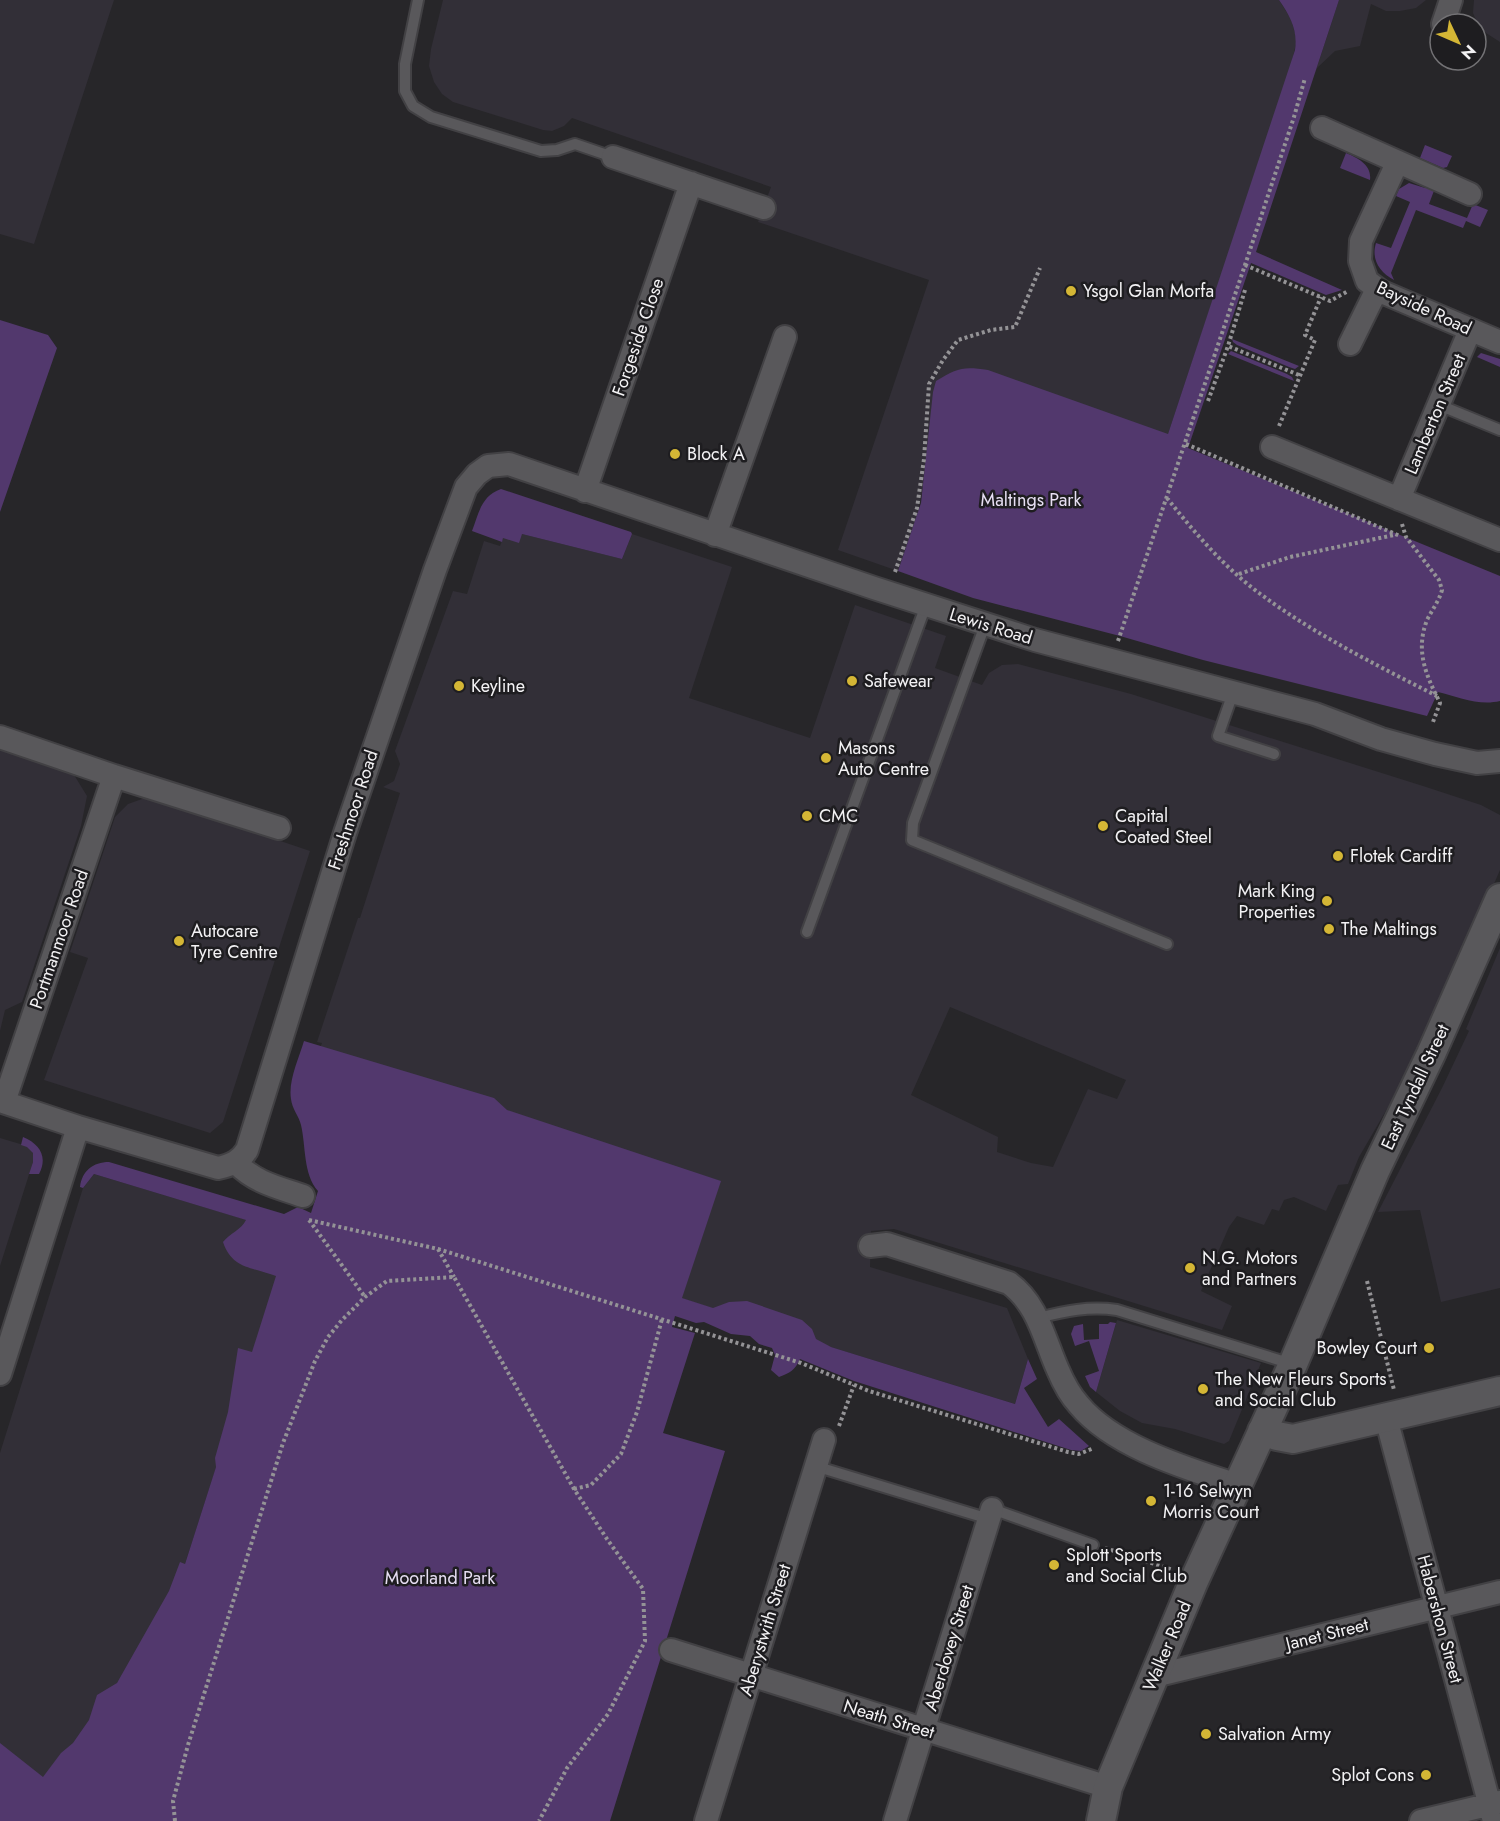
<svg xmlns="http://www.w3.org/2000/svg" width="1500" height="1821" viewBox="0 0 1500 1821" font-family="Jost,sans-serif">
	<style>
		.built { fill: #322f37; fill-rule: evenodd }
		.green { fill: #52386d }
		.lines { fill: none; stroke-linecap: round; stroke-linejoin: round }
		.service-casing { stroke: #424144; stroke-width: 14 }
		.minor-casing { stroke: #424144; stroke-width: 26 }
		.tertiary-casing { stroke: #424144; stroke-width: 32 }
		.path { stroke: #949396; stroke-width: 4; stroke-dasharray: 3 3; stroke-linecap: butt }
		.service { stroke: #59585b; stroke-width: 10 }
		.minor { stroke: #59585b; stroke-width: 22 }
		.tertiary { stroke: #59585b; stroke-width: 28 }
		.poi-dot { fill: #d4b635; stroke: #1e1d20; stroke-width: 2 }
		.labels { text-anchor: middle; stroke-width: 5; stroke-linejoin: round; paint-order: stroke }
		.poi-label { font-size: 18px; fill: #f3f2f4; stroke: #1e1d20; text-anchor: start }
		.street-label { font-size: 18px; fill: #f3f2f4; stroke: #1e1d20 }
		.park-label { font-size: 18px; fill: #e7dff3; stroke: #1e1d20 }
	</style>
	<rect width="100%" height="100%" fill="#272629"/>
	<path class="built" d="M 0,0 L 114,0 L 34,244 L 0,234 Z
		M 443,0 L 1279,0 L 1291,19 L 1297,40 L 1290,69 L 1168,434 L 924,482 L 916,521 L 898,571 L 838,550 L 929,280 L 758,222 L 771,187 L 572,118 L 564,126 L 552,131 L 543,130 L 453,102 L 442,94 L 434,82 L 429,66 L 431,49 Z
		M 1339,0 L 1426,0 L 1416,8 L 1400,11 L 1386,11 L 1371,4 L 1360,46 L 1335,51 L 1317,68 L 1314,76 Z
		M 1474,0 L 1500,0 L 1500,42 L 1486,33 L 1478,25 L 1473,13 Z
		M 522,534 L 622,559 L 632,534 L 732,567 L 689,698 L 810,738 L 855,605 L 946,636 L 935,668 L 982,685 L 989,673 L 1002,665 L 1018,664 L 1131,694 L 1423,786 L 1481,805 L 1500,815 L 1500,870 L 1423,1047 L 1359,1157 L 1348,1184 L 1338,1185 L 1326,1211 L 1294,1197 L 1284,1200 L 1279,1211 L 1272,1209 L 1264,1225 L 1237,1216 L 1229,1227 L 1201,1291 L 1232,1306 L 1222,1330 L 894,1229 L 871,1231 L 870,1267 L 1007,1308 L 1028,1359 L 1015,1404 L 808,1340 L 681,1298 L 720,1181 L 317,1056 L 322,1043 L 317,1042 L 358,918 L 360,918 L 400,793 L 383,787 L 394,781 L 400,764 L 395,751 L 453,591 L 467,594 L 484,541 L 500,546 L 503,538 ZM 950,1007 L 1126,1080 L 1117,1099 L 1088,1089 L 1053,1167 L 1031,1163 L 997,1152 L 998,1137 L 911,1095 Z
		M 0,747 L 71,770 L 87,796 L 81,826 L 22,1002 L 5,1010 L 0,1031 Z
		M 142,799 L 156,799 L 310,851 L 223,1122 L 210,1133 L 44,1080 L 88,958 L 70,952 L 115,817 L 128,804 Z
		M 1500,948 L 1500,1288 L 1441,1302 L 1420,1210 L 1378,1212 L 1442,1088 L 1469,1031 L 1466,1029 Z
		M 0,1138 L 27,1146 L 33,1153 L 33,1162 L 0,1266 Z
		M 94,1174 L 303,1237 L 223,1446 L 185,1564 L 165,1616 L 47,1781 L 0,1744 L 0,1453 L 83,1188 Z
		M 1117,1320 L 1261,1363 L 1229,1441 L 1224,1444 L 1175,1429 L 1142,1423 L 1120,1411 L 1096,1392 Z"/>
	<path class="green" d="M 1279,0 L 1339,0 L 1256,252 L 1342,290 L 1326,295 L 1251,263 L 1188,448 L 1500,576 L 1500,701 C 1479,706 1458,697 1438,692 L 1427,716 L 1203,660 L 1120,636 L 973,598 L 898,571 L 921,503 L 933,392 L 936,381 C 957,368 963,366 988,370 L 1168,434 L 1295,50 C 1298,30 1290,16 1279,0 Z
		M 1425,145 L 1452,156 L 1447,167 L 1443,168 L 1420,158 Z
		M 1346,153 C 1358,158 1372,165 1370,180 L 1340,168 Z
		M 1409,183 L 1425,188 L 1427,185 L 1435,188 L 1429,204 L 1467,218 L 1473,204 L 1488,210 L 1480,227 L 1466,221 L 1463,228 L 1416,210 L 1391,273 L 1394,280 C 1379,272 1371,259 1376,243 L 1391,248 L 1410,202 L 1396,196 L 1399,189 Z
		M 0,320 L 48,335 L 57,348 L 0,512 Z
		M 1232,339 L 1299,366 L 1295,369 L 1289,367 L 1237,345 L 1233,342 Z
		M 1231,351 L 1287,374 L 1292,377 L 1294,381 L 1228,354 Z
		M 1481,353 L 1500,359 L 1500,367 L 1477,357 Z
		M 501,489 L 631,532 L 632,534 L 622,559 L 522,534 L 519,543 L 503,538 L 502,542 L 472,531 C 479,513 481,496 501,489 Z
		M 304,1041 L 494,1098 L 507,1110 L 721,1181 L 682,1298 L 713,1308 L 729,1302 L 747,1301 L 802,1320 L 812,1329 L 816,1339 L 831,1347 L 1015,1404 L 1028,1359 L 1037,1379 L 1024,1388 L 1048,1427 L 1059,1419 L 1089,1446 L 1081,1451 L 1071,1450 L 854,1381 L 800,1359 C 795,1370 790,1373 779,1377 L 771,1370 L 775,1355 L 772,1348 L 759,1344 L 750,1336 L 731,1334 L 704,1322 L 696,1323 L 675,1316 L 672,1327 L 695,1333 L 663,1433 L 725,1451 L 610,1821 L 0,1821 L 0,1743 L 43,1777 L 61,1753 L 73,1743 L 89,1720 L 97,1695 L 117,1683 L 169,1591 L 180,1562 L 185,1564 L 216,1467 L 215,1458 L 228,1412 L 238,1348 L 252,1352 L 276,1276 C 252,1267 232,1269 223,1242 C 230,1233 241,1230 246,1220 L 94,1174 L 83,1188 L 80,1187 C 82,1171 93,1162 109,1162 L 284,1214 L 298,1207 L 311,1213 L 318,1191 C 303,1174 306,1146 301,1125 C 299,1116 292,1109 291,1099 C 288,1081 299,1058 304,1041 Z
		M 23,1137 C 40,1144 48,1157 39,1174 L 29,1174 L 33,1162 L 33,1153 L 27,1147 L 21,1145 Z
		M 1110,1322 L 1116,1323 L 1096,1392 L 1090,1387 L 1085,1376 L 1099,1371 L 1089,1341 L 1075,1346 L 1071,1334 L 1074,1326 L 1083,1324 L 1084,1340 L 1099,1339 L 1099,1324 L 1108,1324 Z"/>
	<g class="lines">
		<defs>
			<path id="service" d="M 418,0 L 405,64 L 405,91 L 413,106 L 431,117 L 541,151 L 557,150 L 575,144 L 613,157
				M 1439,405 L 1500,430
				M 985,625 L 913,823 L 912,840 L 1167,944
				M 1233,693 L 1218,736 L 1274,754
				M 807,932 L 926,605
				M 1038,1318 C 1065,1311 1089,1306 1117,1310 L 1292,1364
				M 815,1466 L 989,1519
				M 992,1509 L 1093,1545"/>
			<path id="minor" d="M 1443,24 L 1451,0
				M 1322,128 L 1470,194
				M 613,157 L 764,208
				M 1397,163 L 1361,241 L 1360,261 L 1367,281 L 1382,292 L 1500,342
				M 1350,344 L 1377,289
				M 1272,447 L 1500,540
				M 585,491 L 691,183
				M 1399,499 L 1470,330
				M 715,535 L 785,337
				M 0,737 L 114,776 L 279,828
				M 0,1101 L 78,1127 L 218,1168 C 232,1165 240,1161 247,1150 L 345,833 L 435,570 L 466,487 L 477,474 L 488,466 L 509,464 L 874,588 L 1035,640 L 1315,714 L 1381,739 L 1435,754 L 1477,763 L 1500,761
				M 4,1102 L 114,776
				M 236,1163 C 256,1183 277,1187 303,1196
				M 870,1246 L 887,1244 L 1009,1283 C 1038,1304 1044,1339 1058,1370 C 1063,1382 1070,1395 1079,1405 C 1114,1447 1186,1468 1237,1485
				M 0,1374 L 78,1127
				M 1386,1418 L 1494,1821
				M 671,1650 L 1108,1787
				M 1154,1676 L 1500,1592
				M 706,1821 L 824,1440
				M 895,1821 L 992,1509
				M 1421,1821 L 1500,1802"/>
			<path id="tertiary" d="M 1262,1431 L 1277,1436 L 1293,1439 L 1500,1391
				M 1101,1821 L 1108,1787 L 1193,1583 L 1293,1364 L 1375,1171 L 1431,1054 L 1500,898"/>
		</defs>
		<use href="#service" class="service-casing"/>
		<use href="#minor" class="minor-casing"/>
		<use href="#tertiary" class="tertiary-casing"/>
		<path class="path" d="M 1245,265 L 1330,301 L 1348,291
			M 1245,290 L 1228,346 L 1299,375
			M 1208,401 L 1228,346
			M 1279,426 L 1315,340 L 1305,335 L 1321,297
			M 1186,444 L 1400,536
			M 1167,498 C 1194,532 1224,567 1259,593 C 1314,634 1376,665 1437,696
			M 1402,524 L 1406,537 L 1439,580 L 1442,590 C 1439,601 1432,610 1427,620 C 1415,651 1426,675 1440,703 L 1433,722
			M 895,572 L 917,508 L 924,459 L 929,384 L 943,360 L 958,340 L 991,330 L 1015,327 L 1040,268
			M 1239,574 L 1290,557 L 1394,535
			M 1118,641 L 1245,265 L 1294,117 L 1305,78
			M 309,1220 L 438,1249 L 801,1363 L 869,1391 L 1068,1452 L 1079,1454 L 1094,1448
			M 309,1220 L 365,1297
			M 438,1249 L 454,1277
			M 1367,1281 L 1394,1390
			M 839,1426 L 854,1385
			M 574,1489 L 591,1485 L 621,1454 L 637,1412 L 662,1319
			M 1105,1548 L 1173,1570
			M 175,1821 L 173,1801 L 188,1745 L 283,1443 L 315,1361 L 328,1337 L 342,1320 L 365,1297 L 387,1281 L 454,1277 L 574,1489 L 607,1539 L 643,1589 L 645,1641 L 608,1714 L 567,1768 L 539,1821"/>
		<use href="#service" class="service"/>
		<use href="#minor" class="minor"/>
		<use href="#tertiary" class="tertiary"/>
	</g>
	<g class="poi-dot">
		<circle cx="1071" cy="291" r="6"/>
		<circle cx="675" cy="454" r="6"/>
		<circle cx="852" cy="681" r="6"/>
		<circle cx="459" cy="686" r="6"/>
		<circle cx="826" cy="758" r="6"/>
		<circle cx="807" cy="816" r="6"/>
		<circle cx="1103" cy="826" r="6"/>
		<circle cx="1338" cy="856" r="6"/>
		<circle cx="1327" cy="901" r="6"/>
		<circle cx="1329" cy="929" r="6"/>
		<circle cx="179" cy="941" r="6"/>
		<circle cx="1190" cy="1268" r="6"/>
		<circle cx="1429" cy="1348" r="6"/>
		<circle cx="1203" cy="1389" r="6"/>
		<circle cx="1151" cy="1501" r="6"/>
		<circle cx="1054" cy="1565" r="6"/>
		<circle cx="1206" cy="1734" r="6"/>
		<circle cx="1426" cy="1775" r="6"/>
	</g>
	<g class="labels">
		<g class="poi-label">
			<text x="1083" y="297">Ysgol Glan Morfa</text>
			<text x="687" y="460">Block A</text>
			<text x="864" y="687">Safewear</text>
			<text x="471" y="692">Keyline</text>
			<text x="838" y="754">Masons<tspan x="838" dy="21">Auto Centre</tspan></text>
			<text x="819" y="822">CMC</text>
			<text x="1115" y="822">Capital<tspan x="1115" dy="21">Coated Steel</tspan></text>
			<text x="1350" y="862">Flotek Cardiff</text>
			<text x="1315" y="897" text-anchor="end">Mark King<tspan x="1315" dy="21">Properties</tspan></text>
			<text x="1341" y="935">The Maltings</text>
			<text x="191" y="937">Autocare<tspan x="191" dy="21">Tyre Centre</tspan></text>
			<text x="1202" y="1264">N.G. Motors<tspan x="1202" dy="21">and Partners</tspan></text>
			<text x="1417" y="1354" text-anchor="end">Bowley Court</text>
			<text x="1215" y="1385">The New Fleurs Sports<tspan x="1215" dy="21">and Social Club</tspan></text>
			<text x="1163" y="1497">1-16 Selwyn<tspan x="1163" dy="21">Morris Court</tspan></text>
			<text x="1066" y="1561">Splott Sports<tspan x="1066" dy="21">and Social Club</tspan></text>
			<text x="1218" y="1740">Salvation Army</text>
			<text x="1414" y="1781" text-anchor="end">Splot Cons</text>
		</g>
		<g class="street-label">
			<text transform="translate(1424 308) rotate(25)" y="6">Bayside Road</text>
			<text transform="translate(638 337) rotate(-71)" y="6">Forgeside Close</text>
			<text transform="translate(1435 414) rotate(-67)" y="6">Lamberton Street</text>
			<text transform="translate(991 626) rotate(17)" y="6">Lewis Road</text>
			<text transform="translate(353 810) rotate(-72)" y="6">Freshmoor Road</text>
			<text transform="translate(59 939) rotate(-71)" y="6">Portmanmoor Road</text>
			<text transform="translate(1415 1087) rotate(-65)" y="6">East Tyndall Street</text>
			<text transform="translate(1440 1619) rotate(75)" y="6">Habershon Street</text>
			<text transform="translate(765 1630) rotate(-73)" y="6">Aberystwith Street</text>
			<text transform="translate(1327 1634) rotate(-14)" y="6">Janet Street</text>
			<text transform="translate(1167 1646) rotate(-67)" y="6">Walker Road</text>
			<text transform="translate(949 1648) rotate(-73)" y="6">Aberdovey Street</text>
			<text transform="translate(889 1719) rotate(17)" y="6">Neath Street</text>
		</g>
		<g class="park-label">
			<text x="1031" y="506">Maltings Park</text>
			<text x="440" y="1584">Moorland Park</text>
		</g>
	</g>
	<g transform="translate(1458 42) rotate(134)"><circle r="28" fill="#1e1d20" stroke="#737275" stroke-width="1.5"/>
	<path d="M0-4.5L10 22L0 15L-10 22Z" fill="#d4b635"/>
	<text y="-9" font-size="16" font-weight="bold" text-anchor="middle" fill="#f3f2f4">N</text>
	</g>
</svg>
